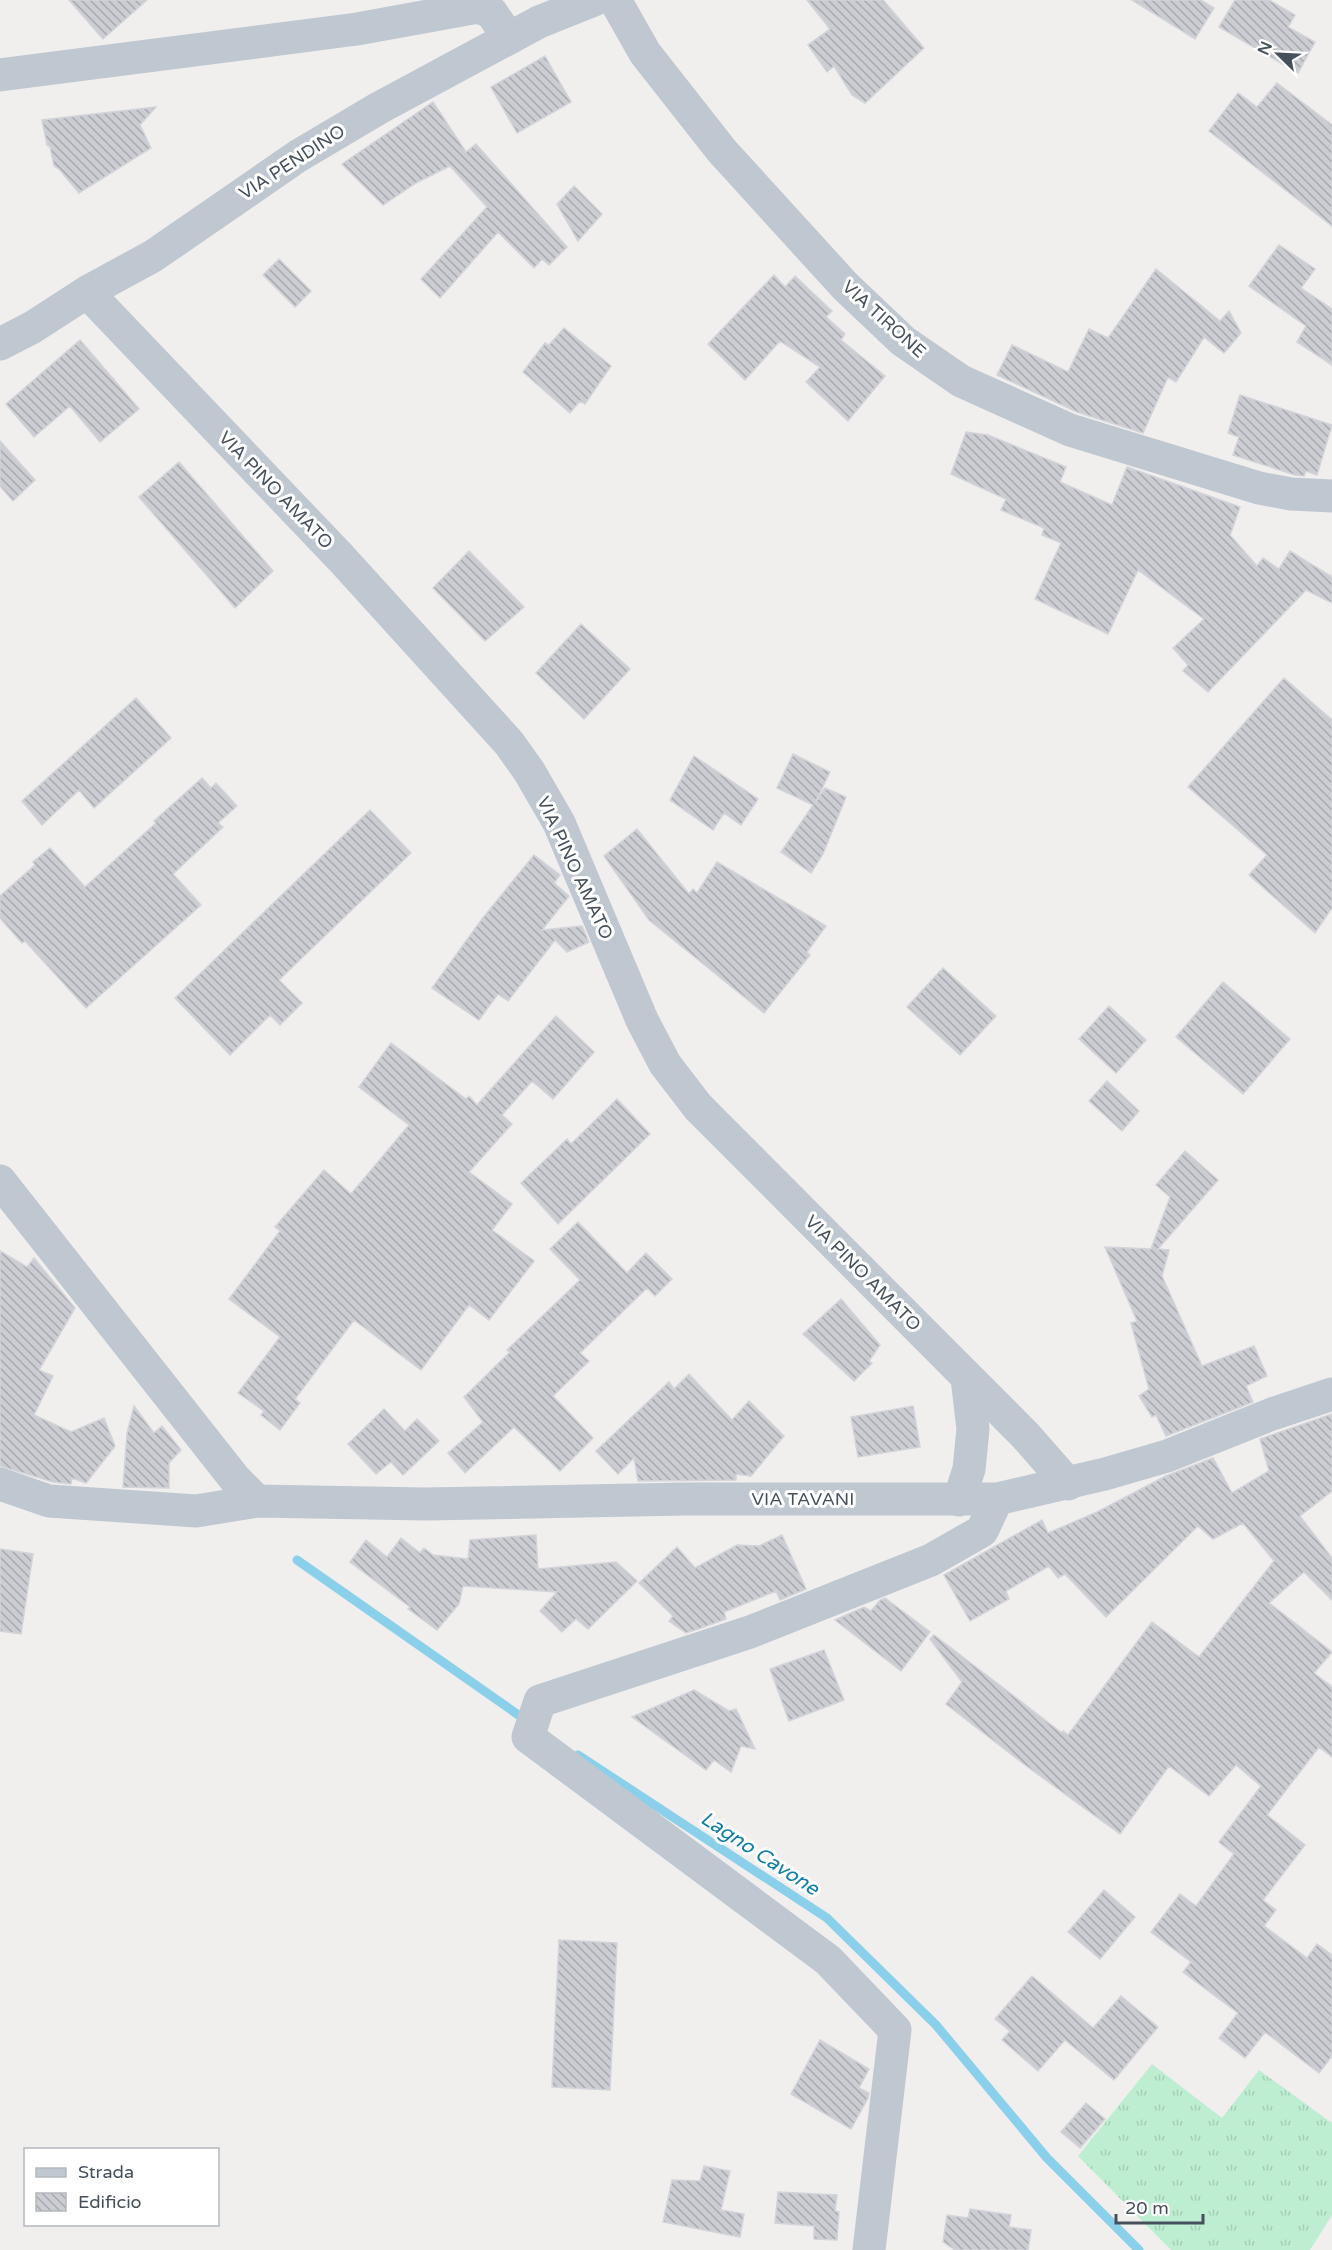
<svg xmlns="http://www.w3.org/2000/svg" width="1332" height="2250" viewBox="0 0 1332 2250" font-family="'Varela Round',sans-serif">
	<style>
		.grass { fill: url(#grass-tufts) }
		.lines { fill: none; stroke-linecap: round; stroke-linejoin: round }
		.stream { stroke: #8bd0ea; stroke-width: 9 }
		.building { fill: url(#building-back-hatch); stroke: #d2d4d9; stroke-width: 1.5 }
		.minor { stroke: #bfc7d0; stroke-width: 33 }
		.labels { text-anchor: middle; stroke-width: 6; stroke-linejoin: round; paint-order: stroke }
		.street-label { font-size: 18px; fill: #46505b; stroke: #fff }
		.water-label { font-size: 20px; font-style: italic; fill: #0f7da5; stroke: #fff }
	</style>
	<defs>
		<pattern id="grass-tufts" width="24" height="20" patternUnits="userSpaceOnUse" patternTransform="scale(1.5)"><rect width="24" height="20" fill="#bdeed2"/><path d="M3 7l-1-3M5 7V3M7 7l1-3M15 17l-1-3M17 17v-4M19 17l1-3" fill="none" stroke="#a4ceb7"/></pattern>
		<pattern id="building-back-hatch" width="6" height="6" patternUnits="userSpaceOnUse" patternTransform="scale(1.5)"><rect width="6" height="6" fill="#cbcdd3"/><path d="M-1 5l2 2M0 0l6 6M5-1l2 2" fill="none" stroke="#a7a9ae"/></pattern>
	</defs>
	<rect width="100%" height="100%" fill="#f1eeee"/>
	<path class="grass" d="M 1152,2064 L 1222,2118 L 1259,2070 L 1332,2123 L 1332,2215 L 1310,2250 L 1171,2250 L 1078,2156 Z"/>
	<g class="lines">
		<path class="stream" d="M 297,1560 L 527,1721
			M 578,1755 L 827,1918 L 936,2025 L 1047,2158 L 1139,2250"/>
	</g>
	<path class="building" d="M 69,0 L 147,0 L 103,39 Z
		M 807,0 L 883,0 L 924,48 L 865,103 L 852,95 L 834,66 L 827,72 L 808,45 L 830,29 Z
		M 1132,0 L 1201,0 L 1214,8 L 1195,39 Z
		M 1235,0 L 1269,0 L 1295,15 L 1288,27 L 1315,42 L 1298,73 L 1219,27 Z
		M 545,56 L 571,102 L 517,133 L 491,87 Z
		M 1277,83 L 1332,125 L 1332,226 L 1209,131 L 1238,93 L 1257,107 Z
		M 433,102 L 466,152 L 476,144 L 567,247 L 549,265 L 542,259 L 534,268 L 498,232 L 440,298 L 421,279 L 487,207 L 450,166 L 416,183 L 383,205 L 342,164 Z
		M 156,107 L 140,125 L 151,148 L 79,193 L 59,169 L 54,166 L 50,147 L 47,145 L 42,120 Z
		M 574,186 L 602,214 L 578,241 L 557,204 Z
		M 1279,245 L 1315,269 L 1301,288 L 1332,309 L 1332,365 L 1297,342 L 1306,326 L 1249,286 Z
		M 279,259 L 311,291 L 295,307 L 263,275 Z
		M 1156,269 L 1220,321 L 1229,311 L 1241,333 L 1224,353 L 1204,337 L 1176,382 L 1168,377 L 1143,433 L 1077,412 L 997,375 L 1012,345 L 1068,372 L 1089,329 L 1108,338 Z
		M 774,275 L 785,287 L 795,276 L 832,311 L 826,317 L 845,334 L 841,340 L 885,376 L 848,421 L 806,382 L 820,367 L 780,341 L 745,380 L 708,344 Z
		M 564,328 L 611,366 L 585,404 L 580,401 L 570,413 L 523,372 L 545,343 L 549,345 Z
		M 80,340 L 139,409 L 100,442 L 70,406 L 34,437 L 6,404 Z
		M 1240,395 L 1332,425 L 1317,475 L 1306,471 L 1304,476 L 1295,475 L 1233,455 L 1239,437 L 1228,433 Z
		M 966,432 L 988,435 L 1066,467 L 1060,482 L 1112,505 L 1127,467 L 1240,507 L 1230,535 L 1257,566 L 1263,558 L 1279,569 L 1290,551 L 1332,577 L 1332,603 L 1306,590 L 1208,692 L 1183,671 L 1188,665 L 1173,648 L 1204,619 L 1138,570 L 1108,634 L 1035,599 L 1061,543 L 1042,535 L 1044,528 L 1001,510 L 1006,499 L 951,474 Z
		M 0,441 L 35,480 L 13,501 L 0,486 Z
		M 179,462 L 273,571 L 235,608 L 139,497 Z
		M 469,551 L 524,607 L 485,641 L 433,588 Z
		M 581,624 L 630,669 L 584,719 L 536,673 Z
		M 1284,678 L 1332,720 L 1332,908 L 1315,933 L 1249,875 L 1267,855 L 1188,787 Z
		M 136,698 L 171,738 L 94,808 L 79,790 L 42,825 L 22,801 Z
		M 793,754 L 830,772 L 815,803 L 825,788 L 846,797 L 823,854 L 811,873 L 781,852 L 813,805 L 777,788 Z
		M 694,756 L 758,799 L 741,825 L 724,813 L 713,830 L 670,800 Z
		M 202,778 L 211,788 L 216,783 L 237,806 L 218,823 L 223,827 L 173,874 L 201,905 L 86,1008 L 25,941 L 22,943 L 0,918 L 0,896 L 35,865 L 33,862 L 50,848 L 85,887 L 156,823 L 154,821 Z
		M 370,810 L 411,853 L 279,980 L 302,1003 L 280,1025 L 270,1015 L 230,1055 L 175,998 Z
		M 637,829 L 689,894 L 693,889 L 697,893 L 717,862 L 826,926 L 807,952 L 810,955 L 764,1013 L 649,920 L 604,856 Z
		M 534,855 L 560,875 L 554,883 L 569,896 L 542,930 L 582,926 L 589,942 L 567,952 L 555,940 L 508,1001 L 498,994 L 479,1020 L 432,988 L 482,919 Z
		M 943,968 L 996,1016 L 960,1055 L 907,1007 Z
		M 1223,982 L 1290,1039 L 1243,1094 L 1176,1037 Z
		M 1109,1006 L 1146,1040 L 1116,1073 L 1079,1039 Z
		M 556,1016 L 594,1052 L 553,1099 L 532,1081 L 502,1115 L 512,1124 L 469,1172 L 512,1204 L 492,1230 L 534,1261 L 489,1320 L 469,1305 L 421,1370 L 354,1320 L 295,1399 L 300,1403 L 280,1430 L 261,1415 L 264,1411 L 238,1393 L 280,1337 L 229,1299 L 280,1231 L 275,1227 L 324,1170 L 351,1194 L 409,1125 L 359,1087 L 391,1043 L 466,1099 L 469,1096 L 477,1105 Z
		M 1107,1081 L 1139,1111 L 1122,1131 L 1089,1101 Z
		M 617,1099 L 650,1134 L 558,1224 L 521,1183 L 567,1139 L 571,1144 Z
		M 1185,1151 L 1218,1180 L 1158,1249 L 1169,1250 L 1162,1276 L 1202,1366 L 1254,1346 L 1267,1376 L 1246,1386 L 1253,1402 L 1166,1436 L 1156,1415 L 1152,1417 L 1139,1396 L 1149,1389 L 1131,1323 L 1137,1321 L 1105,1247 L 1151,1249 L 1170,1197 L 1156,1185 Z
		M 578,1222 L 627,1273 L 646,1253 L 672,1279 L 655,1296 L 647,1288 L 580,1353 L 589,1361 L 553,1396 L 593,1438 L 560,1471 L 514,1427 L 465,1473 L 448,1453 L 483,1422 L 464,1397 L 510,1352 L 507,1350 L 580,1280 L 550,1249 Z
		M 0,1251 L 27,1267 L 34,1258 L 75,1308 L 39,1370 L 53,1376 L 34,1415 L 71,1432 L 104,1418 L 115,1446 L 86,1483 L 72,1478 L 71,1484 L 53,1482 L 0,1466 Z
		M 841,1299 L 880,1345 L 869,1361 L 872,1363 L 854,1381 L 803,1334 Z
		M 689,1374 L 732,1420 L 749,1401 L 784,1436 L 751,1476 L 736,1474 L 736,1480 L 638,1481 L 634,1458 L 618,1474 L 596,1451 L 669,1382 L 674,1389 Z
		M 134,1406 L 154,1433 L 162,1426 L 181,1450 L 169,1463 L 169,1488 L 123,1487 L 127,1433 Z
		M 913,1406 L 920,1447 L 858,1457 L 851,1417 Z
		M 384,1409 L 405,1431 L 417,1419 L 439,1441 L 403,1475 L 391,1462 L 376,1474 L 348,1444 Z
		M 1332,1414 L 1332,1491 L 1300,1516 L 1332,1558 L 1332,1600 L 1304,1572 L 1269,1603 L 1332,1652 L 1314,1673 L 1332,1687 L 1332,1757 L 1319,1747 L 1267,1815 L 1305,1845 L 1263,1900 L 1276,1910 L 1264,1926 L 1307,1958 L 1317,1944 L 1332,1955 L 1332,2056 L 1319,2073 L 1265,2032 L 1245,2058 L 1219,2038 L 1238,2013 L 1183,1972 L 1191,1962 L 1151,1932 L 1180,1894 L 1196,1906 L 1234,1854 L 1219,1842 L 1261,1786 L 1236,1765 L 1209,1796 L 1169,1766 L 1120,1834 L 1025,1765 L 946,1704 L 962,1682 L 930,1639 L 934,1635 L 1062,1733 L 1063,1731 L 1068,1735 L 1152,1622 L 1199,1657 L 1274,1561 L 1243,1523 L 1213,1539 L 1198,1526 L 1106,1617 L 1065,1574 L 1058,1578 L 1049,1566 L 1006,1591 L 1009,1599 L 970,1621 L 944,1575 L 1042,1520 L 1048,1533 L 1097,1512 L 1166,1476 L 1213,1458 L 1232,1493 L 1269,1471 L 1260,1439 Z
		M 536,1535 L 538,1569 L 616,1562 L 637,1581 L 588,1629 L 576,1619 L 562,1632 L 540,1611 L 557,1592 L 463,1586 L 459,1604 L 437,1630 L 408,1609 L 410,1607 L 350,1562 L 366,1540 L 387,1557 L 401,1538 L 420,1553 L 424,1548 L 433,1555 L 468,1559 L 470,1540 Z
		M 782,1535 L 806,1589 L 780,1600 L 776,1591 L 724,1612 L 726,1619 L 701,1628 L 686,1633 L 669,1621 L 673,1616 L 639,1583 L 677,1547 L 695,1568 L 737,1545 L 759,1546 Z
		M 0,1549 L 33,1554 L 21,1634 L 0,1631 Z
		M 885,1598 L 930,1632 L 901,1671 L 835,1620 L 864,1607 L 871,1611 L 880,1600 Z
		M 824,1650 L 844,1700 L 789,1721 L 770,1669 Z
		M 694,1690 L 729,1711 L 736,1709 L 755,1749 L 741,1746 L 731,1772 L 714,1760 L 706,1770 L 632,1717 Z
		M 1104,1890 L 1135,1917 L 1100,1959 L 1068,1932 Z
		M 559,1940 L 617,1943 L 610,2090 L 552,2087 Z
		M 1032,1976 L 1093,2028 L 1121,1996 L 1158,2027 L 1114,2080 L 1065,2040 L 1038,2071 L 1002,2040 L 1010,2031 L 995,2019 Z
		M 820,2040 L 869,2069 L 859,2088 L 869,2093 L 868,2098 L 851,2129 L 791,2094 Z
		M 1086,2103 L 1105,2119 L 1080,2148 L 1061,2132 Z
		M 704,2166 L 730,2171 L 721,2210 L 744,2214 L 740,2237 L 663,2222 L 672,2180 L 700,2181 Z
		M 778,2192 L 837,2195 L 835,2211 L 839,2212 L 837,2240 L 814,2239 L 814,2226 L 775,2223 Z
		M 970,2209 L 1011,2215 L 1009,2227 L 1031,2230 L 1028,2250 L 955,2250 L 943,2242 L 947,2215 L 968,2218 Z"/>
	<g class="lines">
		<path class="minor" d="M 615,0 L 645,53 L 722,151 L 845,286 L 903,341 L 961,381 L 1070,430 L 1259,488 L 1291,494 L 1332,496
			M 0,75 L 357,29 L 478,7 L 491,12 L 509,38
			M 87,292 L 341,558 L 509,743 L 529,771 L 559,823 L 642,1020 L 665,1064 L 698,1107 L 1025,1435 L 1068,1484
			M 0,344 L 33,327 L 87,292 L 153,256 L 298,156 L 379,108 L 539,22 L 594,0
			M 0,1181 L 235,1479 L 257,1501
			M 0,1484 L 49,1501 L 196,1511 L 257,1501 L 426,1504 L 685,1499 L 997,1499 L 1105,1474 L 1167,1456 L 1272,1414 L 1332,1394
			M 959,1500 L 969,1469 L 973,1429 L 967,1378
			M 869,2250 L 895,2030 L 828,1960 L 528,1737 L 540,1701 L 750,1632 L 931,1560 L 982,1531 L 997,1499"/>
	</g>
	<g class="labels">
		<g class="street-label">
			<text transform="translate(292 162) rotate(-33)" y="6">VIA PENDINO</text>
			<text transform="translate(884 319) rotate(42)" y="6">VIA TIRONE</text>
			<text transform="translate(276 490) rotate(46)" y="6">VIA PINO AMATO</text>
			<text transform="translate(575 868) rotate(65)" y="6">VIA PINO AMATO</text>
			<text transform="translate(863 1273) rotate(45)" y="6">VIA PINO AMATO</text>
			<text x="803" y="1505">VIA TAVANI</text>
		</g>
		<g class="water-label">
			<text transform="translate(760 1853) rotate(33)" y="7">Lagno Cavone</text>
		</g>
	</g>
	<rect x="24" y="2148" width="195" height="78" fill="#ffffff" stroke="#b5b9bd" stroke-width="1.5"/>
	<rect x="36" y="2168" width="30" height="9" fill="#bfc7d0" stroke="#b5b9bd" stroke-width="1.5"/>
	<text x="78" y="2178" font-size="18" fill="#46505b">Strada</text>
	<rect x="36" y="2193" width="30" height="18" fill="url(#building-back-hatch)" stroke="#b5b9bd" stroke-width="1.5"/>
	<text x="78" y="2208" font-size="18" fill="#46505b">Edificio</text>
	<g transform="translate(1278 54) rotate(294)" stroke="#ffffff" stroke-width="4.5" paint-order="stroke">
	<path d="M0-4.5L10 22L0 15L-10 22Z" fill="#46505b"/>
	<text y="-9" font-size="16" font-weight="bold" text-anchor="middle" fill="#46505b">N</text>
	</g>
	<path d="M1116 2214v9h87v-9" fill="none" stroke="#46505b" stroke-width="3"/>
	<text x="1125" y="2214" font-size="18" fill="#46505b" stroke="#ffffff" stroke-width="4.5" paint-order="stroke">20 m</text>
</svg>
